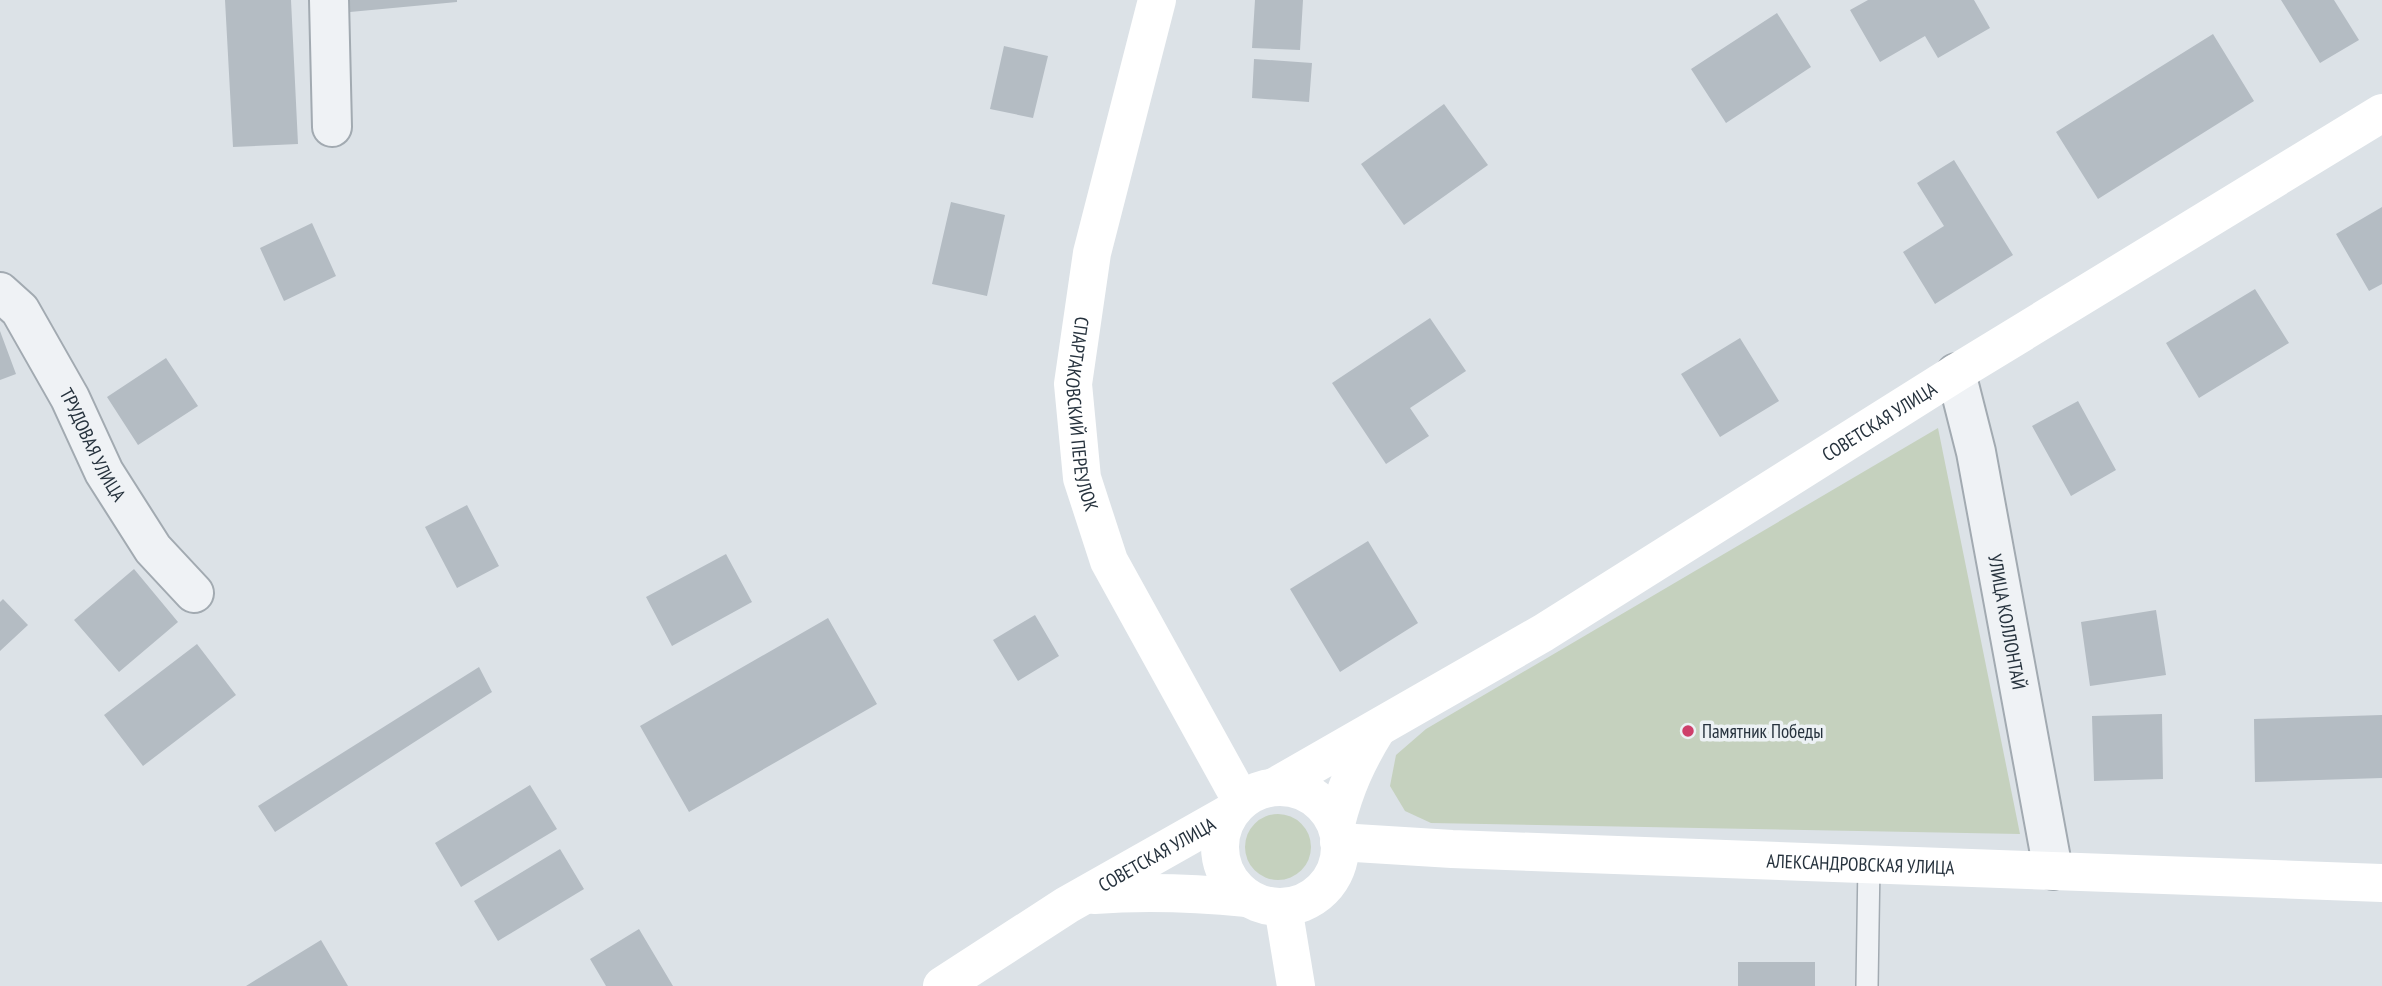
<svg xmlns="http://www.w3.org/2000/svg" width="2382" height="986" viewBox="0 0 2382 986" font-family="'PT Sans Narrow',sans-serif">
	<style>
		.green { fill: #c5d1be }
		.building { fill: #b4bcc3 }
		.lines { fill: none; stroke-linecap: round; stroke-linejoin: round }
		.lane-casing { stroke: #a2aab1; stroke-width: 24 }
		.street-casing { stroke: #a2aab1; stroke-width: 42 }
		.lane { stroke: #eff2f5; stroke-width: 21 }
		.street { stroke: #eff2f5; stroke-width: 38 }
		.secondary { stroke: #fff; stroke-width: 38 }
		.poi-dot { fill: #ce3f6a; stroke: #ecf1f4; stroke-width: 2.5 }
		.labels { text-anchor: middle; stroke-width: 7; stroke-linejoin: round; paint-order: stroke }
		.street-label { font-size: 19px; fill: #26323d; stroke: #ecf1f4 }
		.poi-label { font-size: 19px; fill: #26323d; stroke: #ecf1f4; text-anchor: start }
	</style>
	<rect width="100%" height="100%" fill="#dce2e7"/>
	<path class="green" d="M 1938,428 L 2020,834 L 1431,823 L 1405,811 L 1390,786 L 1396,755 L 1426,729 Z
		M1245 847a33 33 0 1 1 66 0a33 33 0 1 1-66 0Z"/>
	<path class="building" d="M 225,0 L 291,0 L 298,144 L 233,147 Z
		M 349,0 L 457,0 L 457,2 L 350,12 Z
		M 1255,0 L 1303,0 L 1300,50 L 1252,48 Z
		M 1868,0 L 1974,0 L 1990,28 L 1938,58 L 1925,36 L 1880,62 L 1850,10 Z
		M 2281,0 L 2334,0 L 2359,40 L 2320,63 Z
		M 1777,13 L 1811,67 L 1726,123 L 1691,69 Z
		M 2213,34 L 2254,101 L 2098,199 L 2056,132 Z
		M 1004,46 L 1048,56 L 1033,118 L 990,109 Z
		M 1254,59 L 1312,63 L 1309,102 L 1252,98 Z
		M 1444,104 L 1488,165 L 1404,225 L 1361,164 Z
		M 1954,160 L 2013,255 L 1935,304 L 1903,252 L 1944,226 L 1917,183 Z
		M 951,202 L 1005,215 L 987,296 L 932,284 Z
		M 2382,207 L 2382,284 L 2369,291 L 2336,234 Z
		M 312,223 L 336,276 L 284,301 L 260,248 Z
		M 2255,289 L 2289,343 L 2199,398 L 2166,343 Z
		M 1430,318 L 1466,371 L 1410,408 L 1429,436 L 1386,464 L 1332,383 Z
		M 0,331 L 16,374 L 0,380 Z
		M 1740,338 L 1779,401 L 1720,437 L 1681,374 Z
		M 166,358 L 198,406 L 138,445 L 107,397 Z
		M 2078,401 L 2116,470 L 2071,496 L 2032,426 Z
		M 467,505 L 499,566 L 457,588 L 425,527 Z
		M 1368,541 L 1418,623 L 1340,672 L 1290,589 Z
		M 726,554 L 752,602 L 672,646 L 646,597 Z
		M 134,569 L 178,622 L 119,672 L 74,620 Z
		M 3,599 L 28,625 L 0,651 L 0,602 Z
		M 2156,610 L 2166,675 L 2090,686 L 2081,622 Z
		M 1035,615 L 1059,656 L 1018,681 L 993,640 Z
		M 828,618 L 877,704 L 689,812 L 640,726 Z
		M 197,644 L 236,695 L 143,766 L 104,715 Z
		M 479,667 L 492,692 L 275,832 L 258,806 Z
		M 2162,714 L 2163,779 L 2094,781 L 2092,716 Z
		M 2382,715 L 2382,778 L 2255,782 L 2254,719 Z
		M 530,785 L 557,829 L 461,887 L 435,843 Z
		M 560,849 L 584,889 L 498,941 L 474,901 Z
		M 639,929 L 673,986 L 606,986 L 590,959 Z
		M 321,940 L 348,986 L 246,986 Z
		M 1738,962 L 1815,962 L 1815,986 L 1738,986 Z"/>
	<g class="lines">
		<defs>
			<path id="lane" d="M 1867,986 L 1869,863"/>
			<g id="street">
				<path d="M 329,0 L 332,127"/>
				<path id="s1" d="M 0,292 L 20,310 L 70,398 L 104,472 L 153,549 L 194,593"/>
				<path id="s2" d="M 1956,373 L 1976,452 L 2053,870"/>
			</g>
		</defs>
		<use href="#lane" class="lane-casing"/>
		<use href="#street" class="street-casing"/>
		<use href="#lane" class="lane"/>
		<use href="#street" class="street"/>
		<g class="secondary">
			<path id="s3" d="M 1157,0 L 1092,253 L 1073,384 L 1082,478 L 1109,561 L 1241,800"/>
			<path id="s4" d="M 1276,786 L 1543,633 L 1956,373 L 2382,113"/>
			<circle cx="1280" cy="847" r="60"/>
			<path d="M 1336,824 C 1345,788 1357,761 1377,729"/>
			<path id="s5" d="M 1339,842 L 1452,849 L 2382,883"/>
			<path d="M 1094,895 C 1146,891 1196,893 1247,898"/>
			<path d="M 1283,907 L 1296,986"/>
			<path id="s6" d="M 942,986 L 1067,905 L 1228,814"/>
		</g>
	</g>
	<circle class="poi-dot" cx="1688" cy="731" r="7"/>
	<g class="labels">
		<g class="street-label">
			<text dy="7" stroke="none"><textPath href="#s3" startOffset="424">СПАРТАКОВСКИЙ ПЕРЕУЛОК</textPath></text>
			<text dy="7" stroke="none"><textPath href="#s4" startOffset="705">СОВЕТСКАЯ УЛИЦА</textPath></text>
			<text dy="7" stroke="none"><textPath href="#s1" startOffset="180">ТРУДОВАЯ УЛИЦА</textPath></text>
			<text dy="7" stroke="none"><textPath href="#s2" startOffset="254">УЛИЦА КОЛЛОНТАЙ</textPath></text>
			<text dy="7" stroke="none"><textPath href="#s6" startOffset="252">СОВЕТСКАЯ УЛИЦА</textPath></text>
			<text dy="7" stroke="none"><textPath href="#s5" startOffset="522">АЛЕКСАНДРОВСКАЯ УЛИЦА</textPath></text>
		</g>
		<g class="poi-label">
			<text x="1702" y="738">Памятник Победы</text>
		</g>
	</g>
</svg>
